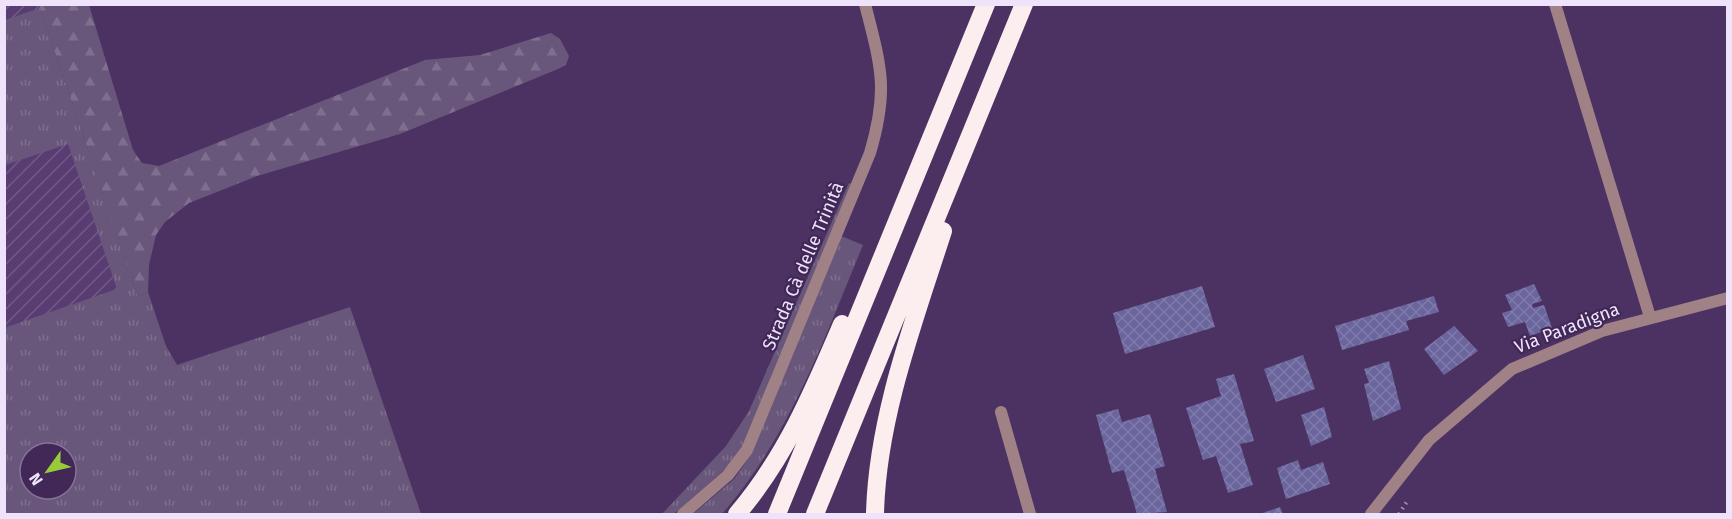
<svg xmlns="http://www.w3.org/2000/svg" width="1732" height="519" viewBox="0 0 1732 519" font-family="'Fira Sans',sans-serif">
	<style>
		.industrial { fill: url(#industrial-furrows) }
		.grass { fill: url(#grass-tufts); fill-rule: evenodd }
		.forest { fill: url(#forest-firs) }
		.building { fill: url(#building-cross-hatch) }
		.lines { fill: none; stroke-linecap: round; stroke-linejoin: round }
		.path { stroke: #a593b6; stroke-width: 4; stroke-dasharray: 1.5 4.5; stroke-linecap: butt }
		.street { stroke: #a08286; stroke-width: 12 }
		.highway { stroke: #fcedef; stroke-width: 18 }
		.labels { text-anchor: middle; stroke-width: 4.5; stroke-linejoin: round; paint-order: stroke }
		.street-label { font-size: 18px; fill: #eee3fb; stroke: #412857 }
	</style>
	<defs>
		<pattern id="industrial-furrows" width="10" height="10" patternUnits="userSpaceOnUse" patternTransform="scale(1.5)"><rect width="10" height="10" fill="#593d72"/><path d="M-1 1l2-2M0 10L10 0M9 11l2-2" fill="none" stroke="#715987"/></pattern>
		<pattern id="grass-tufts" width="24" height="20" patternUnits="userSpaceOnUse" patternTransform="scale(1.5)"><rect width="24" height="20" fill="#69577b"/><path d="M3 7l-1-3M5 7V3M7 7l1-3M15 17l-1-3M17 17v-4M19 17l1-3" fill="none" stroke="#7f6f8f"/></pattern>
		<pattern id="forest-firs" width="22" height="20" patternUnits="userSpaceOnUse" patternTransform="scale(1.5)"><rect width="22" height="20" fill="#69577b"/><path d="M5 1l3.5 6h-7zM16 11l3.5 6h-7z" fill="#7f6f8f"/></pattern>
		<pattern id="building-cross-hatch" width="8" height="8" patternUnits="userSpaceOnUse" patternTransform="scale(1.5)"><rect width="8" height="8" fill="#6a659c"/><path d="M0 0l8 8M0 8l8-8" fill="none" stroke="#807bab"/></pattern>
	</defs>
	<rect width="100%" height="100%" fill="#4c3262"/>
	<path class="industrial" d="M 4,5 L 39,5 L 166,378 L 4,435 Z"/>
	<path class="grass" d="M 40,8 L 138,297 L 148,292 L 166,346 L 177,365 L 350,307 L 421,514 L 5,514 L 4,328 L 117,289 L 68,144 L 5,165 L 5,20 ZM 30,453 L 66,453 L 66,489 L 30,489 Z
		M 849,183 L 852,184 L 771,376 L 750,434 L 732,463 L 674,514 L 662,514 L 726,446 L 749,411 Z
		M 841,236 L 863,245 C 824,339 790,436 722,514 L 693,514 L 734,479 L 752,453 Z"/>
	<path class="forest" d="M 39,5 L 89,5 L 133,150 L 142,163 L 159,166 L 425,60 L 480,55 L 551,33 L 560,39 L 569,56 L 566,65 L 558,69 L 400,134 L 257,176 L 189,203 L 165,222 L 156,235 L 149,265 L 148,292 L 138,297 Z"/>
	<path class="building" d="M 1534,284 L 1542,301 L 1532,304 L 1533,308 L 1544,305 L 1552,328 L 1530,336 L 1525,322 L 1508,327 L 1502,313 L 1512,310 L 1505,295 Z
		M 1202,286 L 1215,327 L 1125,354 L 1113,313 Z
		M 1434,296 L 1439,312 L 1406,321 L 1409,330 L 1342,350 L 1335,326 Z
		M 1454,326 L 1478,351 L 1444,375 L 1424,349 Z
		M 1303,355 L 1315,389 L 1276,402 L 1264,369 Z
		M 1389,361 L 1401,409 L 1373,421 L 1364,384 L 1369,383 L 1364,369 Z
		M 1234,374 L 1254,441 L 1240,444 L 1253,485 L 1228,493 L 1216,456 L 1203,460 L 1186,408 L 1221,396 L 1216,379 Z
		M 1324,407 L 1332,437 L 1311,446 L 1301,415 Z
		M 1118,409 L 1122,422 L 1150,414 L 1165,466 L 1155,469 L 1167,512 L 1137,514 L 1124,470 L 1112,473 L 1096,415 Z
		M 1298,460 L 1301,470 L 1323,462 L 1330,484 L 1286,499 L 1277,468 Z
		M 1280,507 L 1283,514 L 1260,514 Z"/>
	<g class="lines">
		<path class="path" d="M 1399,514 L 1408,500"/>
		<path class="street" d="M 1555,4 L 1650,317
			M 1001,412 L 1030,514
			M 683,514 L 728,475 L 747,450 L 870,153 C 889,89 881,67 865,4
			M 1371,514 L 1429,440 L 1512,369 L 1602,331 L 1728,298"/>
		<path class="highway" d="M 737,514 C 785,458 813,392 842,324
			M 777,514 L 986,4
			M 815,514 L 1024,4
			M 875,514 C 877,419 914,321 943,231"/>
	</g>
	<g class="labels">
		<g class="street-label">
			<text transform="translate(803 266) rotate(-67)" y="6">Strada Cà delle Trinità</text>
			<text transform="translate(1567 328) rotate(-21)" y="6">Via Paradigna</text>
		</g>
	</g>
	<rect width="1732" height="519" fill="none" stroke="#eee3fb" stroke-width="12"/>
	<g transform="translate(48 471) rotate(236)"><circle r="28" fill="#412857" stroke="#867399" stroke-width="1.5"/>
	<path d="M0-4.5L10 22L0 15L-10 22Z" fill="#97cc38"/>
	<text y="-9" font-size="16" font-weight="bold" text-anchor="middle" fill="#eee3fb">N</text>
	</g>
</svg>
